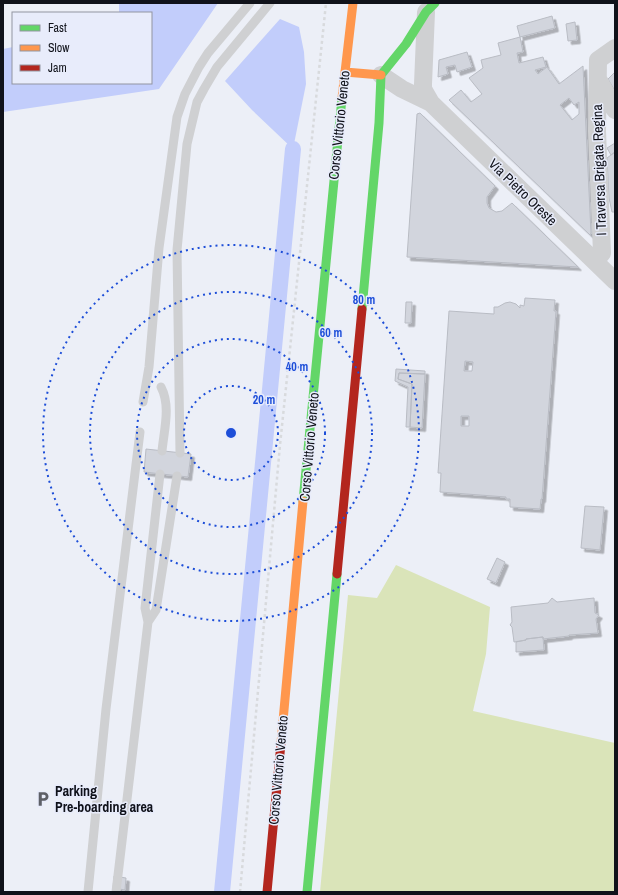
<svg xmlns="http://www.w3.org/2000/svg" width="618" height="895" viewBox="0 0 618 895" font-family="'Archivo Narrow',sans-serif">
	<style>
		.green { fill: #dae4b9 }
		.water { fill: #c2cdfb }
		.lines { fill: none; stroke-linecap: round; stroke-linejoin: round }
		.canal { stroke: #c2cdfb; stroke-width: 16 }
		.building { fill: #d2d5dd; stroke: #b9bcc4; fill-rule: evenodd; filter: url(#shadow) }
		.path { stroke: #d8dadd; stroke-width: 2.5; stroke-dasharray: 3 3; stroke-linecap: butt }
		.lane { stroke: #cfd0d2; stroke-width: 9 }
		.street { stroke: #cfd0d2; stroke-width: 18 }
		.fast { stroke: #63d668; stroke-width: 9 }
		.slow { stroke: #ff974d; stroke-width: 9 }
		.jam { stroke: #b3261e; stroke-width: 9 }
		.ring { fill: none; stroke: #1d4ed8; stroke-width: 2; stroke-dasharray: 2 4 }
		.labels { text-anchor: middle; stroke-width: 3; stroke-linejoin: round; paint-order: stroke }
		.street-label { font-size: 14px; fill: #10121a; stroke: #e8ecfb }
		.poi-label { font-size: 14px; font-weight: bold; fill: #10121a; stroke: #e8ecfb; text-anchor: start }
		.centre { fill: #1d4ed8; stroke: #e8ecfb; stroke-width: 2 }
		.ring-label { font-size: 12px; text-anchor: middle; font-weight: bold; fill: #1d4ed8; stroke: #e8ecfb; stroke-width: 3; stroke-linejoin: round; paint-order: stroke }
	</style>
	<defs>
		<filter id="shadow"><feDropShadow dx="3.5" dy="3.5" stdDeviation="0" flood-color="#0004"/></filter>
	</defs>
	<rect width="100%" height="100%" fill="#eceff7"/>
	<path class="green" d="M 396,565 L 490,607 L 486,654 L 473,711 L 615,743 L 615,892 L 320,892 L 348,595 L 377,598 Z"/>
	<path class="water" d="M 119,3 L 218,3 L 159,89 L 3,112 L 3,49 L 13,47 L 13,83 L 151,83 L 151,13 L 119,13 Z
		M 280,19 L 299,27 L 304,52 L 306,84 L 293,149 L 252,110 L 225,81 Z"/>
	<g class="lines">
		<path class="canal" d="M 222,892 L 293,149"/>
	</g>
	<path class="building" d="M 552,16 L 555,28 L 520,37 L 517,26 Z
		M 575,22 L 577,40 L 568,41 L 566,24 Z
		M 520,37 L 523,52 L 517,53 L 519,63 L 543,57 L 546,67 L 535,70 L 538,74 L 547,67 L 559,84 L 583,66 L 591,233 L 590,235 L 449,100 L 461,90 L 471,102 L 482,94 L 469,78 L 483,68 L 481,60 L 501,55 L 498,43 ZM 569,98 L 574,105 L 579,102 L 579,114 L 572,120 L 560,105 Z
		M 467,52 L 472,67 L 457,72 L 455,65 L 446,67 L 448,74 L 438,77 L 439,60 Z
		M 615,72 L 615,91 L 608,79 Z
		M 420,113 L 495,186 L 487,197 L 487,203 L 489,208 L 496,212 L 502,211 L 512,203 L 578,267 L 407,257 L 417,114 Z
		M 615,143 L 615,152 L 611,155 L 607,148 Z
		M 615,152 L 615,212 L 612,212 L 609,198 L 607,158 Z
		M 525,298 L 555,300 L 554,311 L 556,311 L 542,499 L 541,499 L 540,509 L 510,507 L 510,499 L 506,499 L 506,497 L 440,492 L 441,473 L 438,473 L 449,311 L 494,314 L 494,307 L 498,307 L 505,303 L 510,302 L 516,304 L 520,308 L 520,305 L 524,306 ZM 465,361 L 473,362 L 472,371 L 464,371 ZM 461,416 L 469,416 L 469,426 L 461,426 Z
		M 406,302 L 412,302 L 411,323 L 405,323 Z
		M 396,369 L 425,371 L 425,374 L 399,373 L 398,379 L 412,384 L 410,427 L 406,427 L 408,387 L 395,381 Z
		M 399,373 L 425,374 L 422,428 L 410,427 L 412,384 L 398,379 Z
		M 146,449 L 191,454 L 188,477 L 144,472 Z
		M 585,506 L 604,507 L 600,550 L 581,548 Z
		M 497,558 L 505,562 L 496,583 L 487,579 Z
		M 552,598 L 557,602 L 594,598 L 595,613 L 599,615 L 596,619 L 598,633 L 569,635 L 569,636 L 543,639 L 543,637 L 526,639 L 526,640 L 514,642 L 512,627 L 510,625 L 512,622 L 511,607 L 548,603 Z
		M 543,637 L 544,650 L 516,652 L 516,642 L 526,640 L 526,639 Z
		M 114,876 L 126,878 L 125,890 L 113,888 Z"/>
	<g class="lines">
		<path class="path" d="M 240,892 L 280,445 L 326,3"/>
		<path class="lane" d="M 161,387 C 171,406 164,430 162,451
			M 143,402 L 149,367 L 159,248 L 177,117 L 185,94 L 199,67 L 208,53 L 250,3
			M 180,453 L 177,250 L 187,144 L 197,102 L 204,89 L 217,67 L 270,3
			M 148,622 L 156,610 L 177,476
			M 88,892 L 106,709 L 140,432
			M 116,892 L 148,622 L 145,608 L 160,474"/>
		<path class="street" d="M 426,12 L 423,84 L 423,89 L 431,103
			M 381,75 L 402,89 L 431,103 L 615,281
			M 598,79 L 615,110
			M 595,261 L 602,253 L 597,131 L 598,60 L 615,48"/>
		<path class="fast" d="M 381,75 L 406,44 L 426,12 L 435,3
			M 362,309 L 379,123 L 381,75
			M 303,501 L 342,98
			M 307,892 L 337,574"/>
		<path class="slow" d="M 345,72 L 381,75
			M 342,98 L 353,3
			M 281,743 L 303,501"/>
		<path class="jam" d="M 337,574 L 362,309
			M 267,892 L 281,743"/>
	</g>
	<g class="ring">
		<circle cx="231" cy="433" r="47"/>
		<circle cx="231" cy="433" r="94"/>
		<circle cx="231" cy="433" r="141"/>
		<circle cx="231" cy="433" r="188"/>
	</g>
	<defs>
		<symbol id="parking-bare" viewBox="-9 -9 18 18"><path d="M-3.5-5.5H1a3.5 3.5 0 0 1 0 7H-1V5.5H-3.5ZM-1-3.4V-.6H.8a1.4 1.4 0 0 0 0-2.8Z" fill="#5d5f67" stroke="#e8ecfb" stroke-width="2.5" paint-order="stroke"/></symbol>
	</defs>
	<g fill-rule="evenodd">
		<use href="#parking-bare" x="32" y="788" width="22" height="22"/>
	</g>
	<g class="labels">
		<g class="street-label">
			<text transform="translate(339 125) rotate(-84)" y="5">Corso Vittorio Veneto</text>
			<text transform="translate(599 170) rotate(-92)" y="5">I Traversa Brigata Regina</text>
			<text transform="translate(523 192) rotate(44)" y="5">Via Pietro Oreste</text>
			<text transform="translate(309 447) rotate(-85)" y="5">Corso Vittorio Veneto</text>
			<text transform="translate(278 770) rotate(-85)" y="5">Corso Vittorio Veneto</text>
		</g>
		<g class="poi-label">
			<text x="55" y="796">Parking<tspan x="55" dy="16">Pre-boarding area</tspan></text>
		</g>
	</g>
	<circle cx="231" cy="433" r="6" class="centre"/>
	<g class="ring-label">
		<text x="364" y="304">80 m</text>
		<text x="331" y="337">60 m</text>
		<text x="297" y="371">40 m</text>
		<text x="264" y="404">20 m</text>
	</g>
	<rect width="618" height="895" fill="none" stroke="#10121a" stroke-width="8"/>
	<rect x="12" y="12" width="140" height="72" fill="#e8ecfb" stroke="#9295a1"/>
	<rect x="20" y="25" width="20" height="6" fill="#63d668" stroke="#9295a1"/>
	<text x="48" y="32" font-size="12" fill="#10121a">Fast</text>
	<rect x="20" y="45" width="20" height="6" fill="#ff974d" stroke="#9295a1"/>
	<text x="48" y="52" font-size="12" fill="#10121a">Slow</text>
	<rect x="20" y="65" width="20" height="6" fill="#b3261e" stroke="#9295a1"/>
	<text x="48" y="72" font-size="12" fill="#10121a">Jam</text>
</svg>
